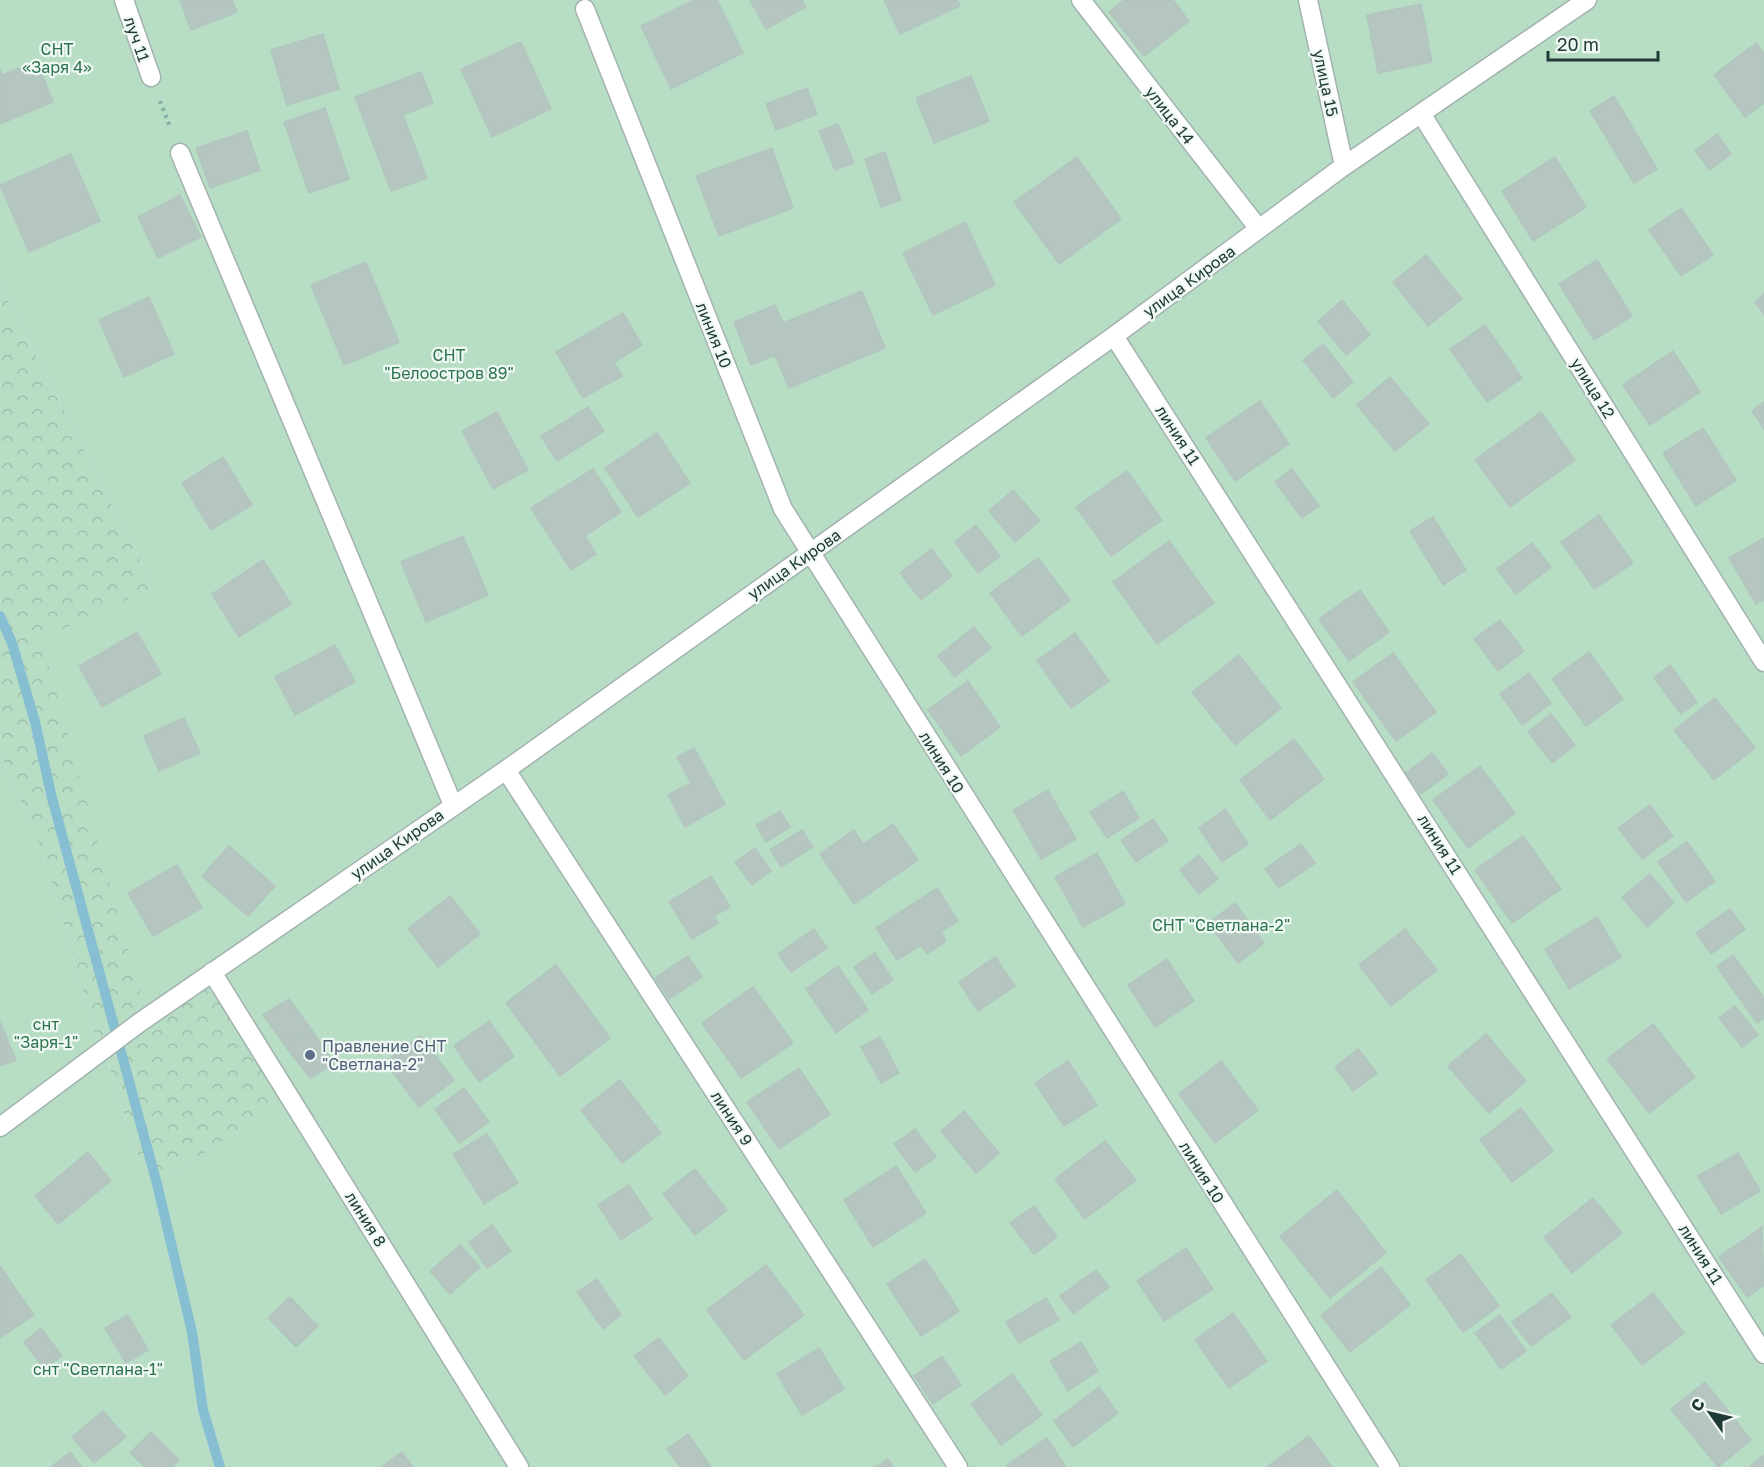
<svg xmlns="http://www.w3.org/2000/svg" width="1764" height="1467" viewBox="0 0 1764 1467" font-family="'Golos Text',sans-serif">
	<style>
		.forest { fill: url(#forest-crowns) }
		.garden { fill: #b8ddc5 }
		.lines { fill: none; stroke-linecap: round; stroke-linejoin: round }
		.stream { stroke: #86bed2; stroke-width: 10 }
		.building { fill: #b5c6c0; stroke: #b2c5bf; stroke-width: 1.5 }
		.street-casing { stroke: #a2b3af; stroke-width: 21 }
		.path { stroke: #7fafa5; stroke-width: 4; stroke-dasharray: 3 4.5; stroke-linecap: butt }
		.street { stroke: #fff; stroke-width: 18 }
		.service-dot { fill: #5c6f8a; stroke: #f0f8f4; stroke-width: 2 }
		.labels { text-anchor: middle; stroke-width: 4.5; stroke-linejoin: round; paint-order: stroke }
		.street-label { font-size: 16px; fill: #203b37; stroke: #f0f8f4 }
		.park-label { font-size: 16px; fill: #2a734d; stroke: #f0f8f4 }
		.service-label { font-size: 16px; fill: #4e5e75; stroke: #f0f8f4; text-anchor: start }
	</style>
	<defs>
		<pattern id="forest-crowns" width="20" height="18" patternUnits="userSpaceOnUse" patternTransform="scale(1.5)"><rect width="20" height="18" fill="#b8ddc5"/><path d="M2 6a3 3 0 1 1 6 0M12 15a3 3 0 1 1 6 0" fill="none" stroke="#9ebfaa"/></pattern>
	</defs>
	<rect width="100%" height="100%" fill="#dfebe7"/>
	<path class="forest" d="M 0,285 L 154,587 L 208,972 L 290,1097 L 157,1184 L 135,1150 L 109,1066 L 100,1052 L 44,855 L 0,754 Z"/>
	<path class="garden" d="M 0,0 L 1764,0 L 1764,1467 L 0,1467 L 0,754 L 44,854 L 100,1052 L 109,1066 L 135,1150 L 157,1184 L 289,1097 L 208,972 L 147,1017 L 41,639 L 154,587 L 0,285 Z"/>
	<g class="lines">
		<path class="stream" d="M 0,616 L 12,643 L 35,722 L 52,798 L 157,1184 L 192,1332 L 203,1410 L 220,1467"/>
	</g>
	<path class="building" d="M 180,0 L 232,0 L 237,12 L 191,30 Z
		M 694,0 L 717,0 L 743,53 L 671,89 L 641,26 Z
		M 750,0 L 802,0 L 806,7 L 766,29 Z
		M 884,0 L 957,0 L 960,6 L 900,34 Z
		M 1124,0 L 1173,0 L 1189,21 L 1144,56 L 1109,12 Z
		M 1421,4 L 1432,62 L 1378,73 L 1367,15 Z
		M 323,34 L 339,89 L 287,105 L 271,50 Z
		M 521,42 L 551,109 L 492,137 L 461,69 Z
		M 1756,43 L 1764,53 L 1764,103 L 1745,117 L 1714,75 Z
		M 37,61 L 53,102 L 0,124 L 0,69 L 2,75 Z
		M 421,72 L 433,103 L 403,115 L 427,178 L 391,191 L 355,97 Z
		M 971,76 L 989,121 L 934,143 L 916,98 Z
		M 807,88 L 817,114 L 776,130 L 766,104 Z
		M 1614,96 L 1657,169 L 1634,183 L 1590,111 Z
		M 325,108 L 349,179 L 309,193 L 284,122 Z
		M 838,124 L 854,163 L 835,170 L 819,131 Z
		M 247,131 L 260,170 L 210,188 L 196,148 Z
		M 1717,134 L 1731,154 L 1710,170 L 1695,151 Z
		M 772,148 L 793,208 L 719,236 L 696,176 Z
		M 885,152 L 901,200 L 881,207 L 865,159 Z
		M 71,154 L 100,221 L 29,252 L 0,185 Z
		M 1077,157 L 1121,219 L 1059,264 L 1014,202 Z
		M 1555,157 L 1586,207 L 1533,241 L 1502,191 Z
		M 180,195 L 201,237 L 158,258 L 138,217 Z
		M 1681,208 L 1713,255 L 1681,276 L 1649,230 Z
		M 965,222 L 995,285 L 933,315 L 903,253 Z
		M 1426,255 L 1462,299 L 1428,326 L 1393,282 Z
		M 1597,260 L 1632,316 L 1594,340 L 1559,284 Z
		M 366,262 L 399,342 L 344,365 L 311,285 Z
		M 862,291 L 885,348 L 789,388 L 775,355 L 751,365 L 734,322 L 775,305 L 783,323 Z
		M 1764,294 L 1764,314 L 1755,302 Z
		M 149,297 L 174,354 L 124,377 L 99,320 Z
		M 1342,300 L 1370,335 L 1346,355 L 1318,321 Z
		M 623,313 L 642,345 L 614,362 L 622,376 L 583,398 L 556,352 Z
		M 1485,325 L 1522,378 L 1487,402 L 1450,349 Z
		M 1323,344 L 1353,382 L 1333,398 L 1303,360 Z
		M 1673,351 L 1700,392 L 1650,425 L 1623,385 Z
		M 1390,377 L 1429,424 L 1395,451 L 1357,405 Z
		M 1260,401 L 1289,444 L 1235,481 L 1206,438 Z
		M 1764,402 L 1764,429 L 1752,411 Z
		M 588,407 L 604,431 L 557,461 L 541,436 Z
		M 497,412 L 528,470 L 493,489 L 462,431 Z
		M 1541,412 L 1575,460 L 1510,507 L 1475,460 Z
		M 1703,428 L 1736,480 L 1696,506 L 1663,453 Z
		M 657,433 L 690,483 L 638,517 L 605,468 Z
		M 223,457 L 252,505 L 211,530 L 182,483 Z
		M 593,469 L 621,512 L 585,536 L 596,554 L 571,570 L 531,508 Z
		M 1292,469 L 1319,506 L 1302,518 L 1275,482 Z
		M 1127,471 L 1162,520 L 1111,556 L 1076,507 Z
		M 1013,490 L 1040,521 L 1015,542 L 989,511 Z
		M 1599,515 L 1633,563 L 1594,589 L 1561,542 Z
		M 1433,517 L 1466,570 L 1443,585 L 1410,531 Z
		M 976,525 L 1000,556 L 978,573 L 955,542 Z
		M 463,536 L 488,595 L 426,622 L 401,562 Z
		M 1764,538 L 1764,600 L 1756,604 L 1729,558 Z
		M 1169,541 L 1214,603 L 1157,644 L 1113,582 Z
		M 1532,543 L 1551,567 L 1516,594 L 1497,569 Z
		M 931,549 L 952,576 L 921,600 L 900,573 Z
		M 1038,558 L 1070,600 L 1022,636 L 990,593 Z
		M 263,560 L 291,604 L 239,637 L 212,594 Z
		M 1360,590 L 1389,632 L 1349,661 L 1319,619 Z
		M 1500,620 L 1524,651 L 1498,671 L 1474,639 Z
		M 974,627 L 991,648 L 955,677 L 938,656 Z
		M 137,632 L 161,674 L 102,707 L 79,666 Z
		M 1075,633 L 1109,681 L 1071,708 L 1037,661 Z
		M 335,645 L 355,682 L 295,715 L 275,677 Z
		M 1589,652 L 1623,699 L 1586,726 L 1552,679 Z
		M 1393,653 L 1436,712 L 1396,741 L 1353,682 Z
		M 1239,655 L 1281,708 L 1235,745 L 1192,692 Z
		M 1670,665 L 1697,702 L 1681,714 L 1654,678 Z
		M 1529,673 L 1551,703 L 1522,725 L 1500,694 Z
		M 968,681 L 1000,727 L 961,756 L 928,710 Z
		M 1715,698 L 1755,748 L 1714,780 L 1674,730 Z
		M 1551,714 L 1575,745 L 1552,763 L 1528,732 Z
		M 184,718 L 200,753 L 159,771 L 144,736 Z
		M 1294,739 L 1324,779 L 1270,820 L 1240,780 Z
		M 694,748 L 725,804 L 685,827 L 668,795 L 691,783 L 677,757 Z
		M 1432,753 L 1448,774 L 1421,794 L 1406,773 Z
		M 1480,766 L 1515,813 L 1468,848 L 1433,800 Z
		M 1048,790 L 1076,839 L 1041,859 L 1013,810 Z
		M 1123,791 L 1139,818 L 1107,838 L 1090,812 Z
		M 1650,805 L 1673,836 L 1642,859 L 1618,828 Z
		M 1225,809 L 1248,844 L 1222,862 L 1199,828 Z
		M 780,811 L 790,827 L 766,842 L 756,825 Z
		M 1153,819 L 1168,841 L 1136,862 L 1121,840 Z
		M 893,824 L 918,860 L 854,904 L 820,854 L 854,830 L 863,844 Z
		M 802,830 L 813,847 L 781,867 L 770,850 Z
		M 1523,836 L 1561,889 L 1512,923 L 1475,870 Z
		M 1687,842 L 1715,881 L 1686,902 L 1658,862 Z
		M 1301,844 L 1315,863 L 1279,888 L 1265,869 Z
		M 229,846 L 275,886 L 248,916 L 202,876 Z
		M 755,848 L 771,871 L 752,885 L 735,862 Z
		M 1097,853 L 1125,904 L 1083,927 L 1055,877 Z
		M 1199,855 L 1218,879 L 1199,894 L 1180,870 Z
		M 177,865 L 202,908 L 153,936 L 128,893 Z
		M 1650,874 L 1674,903 L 1647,927 L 1622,897 Z
		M 711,876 L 730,907 L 714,916 L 718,923 L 692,939 L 669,902 Z
		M 937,888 L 958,921 L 941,932 L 946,941 L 927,954 L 921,945 L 897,960 L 876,928 Z
		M 450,896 L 480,934 L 438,967 L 408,929 Z
		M 1235,903 L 1264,943 L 1238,963 L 1208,923 Z
		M 1730,909 L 1745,929 L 1711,954 L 1696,933 Z
		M 1597,917 L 1621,957 L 1569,989 L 1545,949 Z
		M 814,929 L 827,948 L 791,972 L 778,954 Z
		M 1405,929 L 1437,970 L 1391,1006 L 1359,965 Z
		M 875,953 L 893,980 L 872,994 L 854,967 Z
		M 1733,955 L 1764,998 L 1764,1018 L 1757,1023 L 1717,967 Z
		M 688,956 L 702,977 L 669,999 L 655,978 Z
		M 995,957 L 1015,986 L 978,1011 L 959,982 Z
		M 1167,959 L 1194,1001 L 1155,1027 L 1128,985 Z
		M 556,965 L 610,1038 L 560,1076 L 506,1003 Z
		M 838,966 L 868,1010 L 836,1033 L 806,989 Z
		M 753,987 L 793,1043 L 741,1078 L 702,1023 Z
		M 289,999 L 311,1029 L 285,1046 L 263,1015 Z
		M 1735,1006 L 1758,1035 L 1742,1047 L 1719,1018 Z
		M 489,1021 L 514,1056 L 479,1082 L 454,1046 Z
		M 0,1022 L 16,1060 L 0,1066 Z
		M 1653,1024 L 1695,1077 L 1649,1113 L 1607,1059 Z
		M 311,1029 L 334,1064 L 310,1078 L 285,1046 Z
		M 1486,1034 L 1526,1081 L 1489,1113 L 1448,1066 Z
		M 420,1036 L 454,1080 L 419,1107 L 385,1062 Z
		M 880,1037 L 899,1073 L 881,1083 L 861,1047 Z
		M 1358,1049 L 1377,1073 L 1353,1091 L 1335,1067 Z
		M 1068,1061 L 1097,1105 L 1064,1126 L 1035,1083 Z
		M 1221,1061 L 1258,1110 L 1215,1143 L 1179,1094 Z
		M 799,1068 L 830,1114 L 779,1149 L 747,1102 Z
		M 620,1080 L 661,1133 L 622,1163 L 581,1110 Z
		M 464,1088 L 489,1122 L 459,1143 L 435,1109 Z
		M 1521,1108 L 1553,1151 L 1512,1182 L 1480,1140 Z
		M 964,1111 L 999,1153 L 976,1173 L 941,1131 Z
		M 915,1129 L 936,1157 L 915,1172 L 894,1144 Z
		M 487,1134 L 518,1183 L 484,1204 L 453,1154 Z
		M 1105,1141 L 1136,1180 L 1085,1219 L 1055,1179 Z
		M 88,1152 L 111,1181 L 58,1224 L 35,1196 Z
		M 1738,1153 L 1760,1191 L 1721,1214 L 1698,1176 Z
		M 896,1166 L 926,1213 L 873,1247 L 844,1200 Z
		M 695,1169 L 727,1210 L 695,1235 L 663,1194 Z
		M 629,1185 L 652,1219 L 621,1240 L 598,1205 Z
		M 1337,1190 L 1386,1253 L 1330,1298 L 1280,1236 Z
		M 1593,1198 L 1622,1233 L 1572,1273 L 1544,1237 Z
		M 1034,1206 L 1057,1237 L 1034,1254 L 1010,1223 Z
		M 492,1225 L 511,1251 L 487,1268 L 469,1242 Z
		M 1762,1227 L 1764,1285 L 1747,1297 L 1719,1257 Z
		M 460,1245 L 480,1267 L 450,1294 L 430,1271 Z
		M 1186,1248 L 1213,1289 L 1164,1321 L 1137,1281 Z
		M 1461,1254 L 1499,1306 L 1463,1332 L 1426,1280 Z
		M 925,1259 L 959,1311 L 921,1336 L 887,1284 Z
		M 766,1265 L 804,1315 L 744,1360 L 707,1310 Z
		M 0,1266 L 34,1315 L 0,1338 Z
		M 1381,1267 L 1410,1305 L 1350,1352 L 1321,1315 Z
		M 1096,1270 L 1109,1287 L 1073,1314 L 1060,1296 Z
		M 597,1279 L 621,1315 L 603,1329 L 577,1292 Z
		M 1552,1293 L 1571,1317 L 1531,1346 L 1512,1322 Z
		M 1653,1293 L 1684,1333 L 1642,1365 L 1611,1325 Z
		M 290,1297 L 318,1326 L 296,1347 L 268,1318 Z
		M 1046,1298 L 1059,1320 L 1019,1343 L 1006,1322 Z
		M 1233,1313 L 1267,1361 L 1229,1388 L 1195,1340 Z
		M 128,1315 L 148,1350 L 126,1363 L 105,1328 Z
		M 1500,1315 L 1526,1351 L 1501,1369 L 1475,1333 Z
		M 41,1328 L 62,1356 L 44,1369 L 24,1342 Z
		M 659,1338 L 688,1376 L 665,1395 L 634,1356 Z
		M 1081,1342 L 1098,1371 L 1068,1391 L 1050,1361 Z
		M 819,1348 L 844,1389 L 802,1415 L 777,1374 Z
		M 942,1356 L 961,1385 L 933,1404 L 914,1376 Z
		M 1012,1374 L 1042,1415 L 1001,1445 L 971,1404 Z
		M 1705,1382 L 1751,1440 L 1718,1467 L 1671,1409 Z
		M 1099,1387 L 1118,1413 L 1073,1447 L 1054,1421 Z
		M 103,1411 L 126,1437 L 94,1463 L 72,1437 Z
		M 151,1432 L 179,1460 L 172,1467 L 145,1467 L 130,1453 Z
		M 688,1434 L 711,1467 L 680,1467 L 667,1449 Z
		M 1309,1436 L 1332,1467 L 1267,1467 Z
		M 1047,1438 L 1066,1467 L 1008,1467 L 1007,1465 Z
		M 70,1452 L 82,1467 L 51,1467 Z
		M 402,1452 L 413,1467 L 381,1467 Z
		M 1764,1455 L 1764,1467 L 1749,1467 Z
		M 888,1459 L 893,1467 L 876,1467 Z"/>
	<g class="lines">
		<defs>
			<path id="street" d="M 124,0 L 151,77
				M 1081,0 L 1259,229
				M 1308,0 L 1344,166
				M 585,9 L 783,509 L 1390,1467
				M 1422,115 L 1764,662
				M 180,153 L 453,805
				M 1114,336 L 1764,1354
				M 506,770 L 958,1467
				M 212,972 L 519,1467
				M 0,1127 L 139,1023 L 506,770 L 1114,336 L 1344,166 L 1587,0"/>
		</defs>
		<use href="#street" class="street-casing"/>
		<path class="path" d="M 160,101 L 170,127"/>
		<use href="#street" class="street"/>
	</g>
	<circle class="service-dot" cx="310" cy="1055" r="6"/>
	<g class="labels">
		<g class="street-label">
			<text transform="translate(137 39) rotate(71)" y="6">луч 11</text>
			<text transform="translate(1326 83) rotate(78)" y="6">улица 15</text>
			<text transform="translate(1170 115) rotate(52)" y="6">улица 14</text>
			<text transform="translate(1189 281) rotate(-36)" y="6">улица Кирова</text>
			<text transform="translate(714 335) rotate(68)" y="6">линия 10</text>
			<text transform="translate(1593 388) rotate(58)" y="6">улица 12</text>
			<text transform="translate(1178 435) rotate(57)" y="6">линия 11</text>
			<text transform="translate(794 564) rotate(-35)" y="6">улица Кирова</text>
			<text transform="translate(942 762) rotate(58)" y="6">линия 10</text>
			<text transform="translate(397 844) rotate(-35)" y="6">улица Кирова</text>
			<text transform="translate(1440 844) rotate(58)" y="6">линия 11</text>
			<text transform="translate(732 1118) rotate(57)" y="6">линия 9</text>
			<text transform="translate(1202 1172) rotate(58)" y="6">линия 10</text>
			<text transform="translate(366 1219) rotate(58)" y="6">линия 8</text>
			<text transform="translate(1701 1254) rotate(58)" y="6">линия 11</text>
		</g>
		<g class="park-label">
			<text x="57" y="55">СНТ<tspan x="57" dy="18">«Заря 4»</tspan></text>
			<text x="449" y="361">СНТ<tspan x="449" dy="18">"Белоостров 89"</tspan></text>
			<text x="1221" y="931">СНТ "Светлана-2"</text>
			<text x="46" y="1030">снт<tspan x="46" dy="18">"Заря-1"</tspan></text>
			<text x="98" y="1375">снт "Светлана-1"</text>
		</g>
		<g class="service-label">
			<text x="322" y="1052">Правление СНТ<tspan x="322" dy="18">"Светлана-2"</tspan></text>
		</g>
	</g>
	<g transform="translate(1710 1413) rotate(304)" stroke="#f0f8f4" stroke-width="4.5" paint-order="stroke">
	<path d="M0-4.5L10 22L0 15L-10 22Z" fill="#203b37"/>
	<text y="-9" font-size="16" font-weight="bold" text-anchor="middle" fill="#203b37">С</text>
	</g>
	<path d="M1548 51v9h110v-9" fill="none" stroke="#203b37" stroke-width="3"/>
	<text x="1557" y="51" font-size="18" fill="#203b37" stroke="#f0f8f4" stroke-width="4.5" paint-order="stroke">20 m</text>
</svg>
